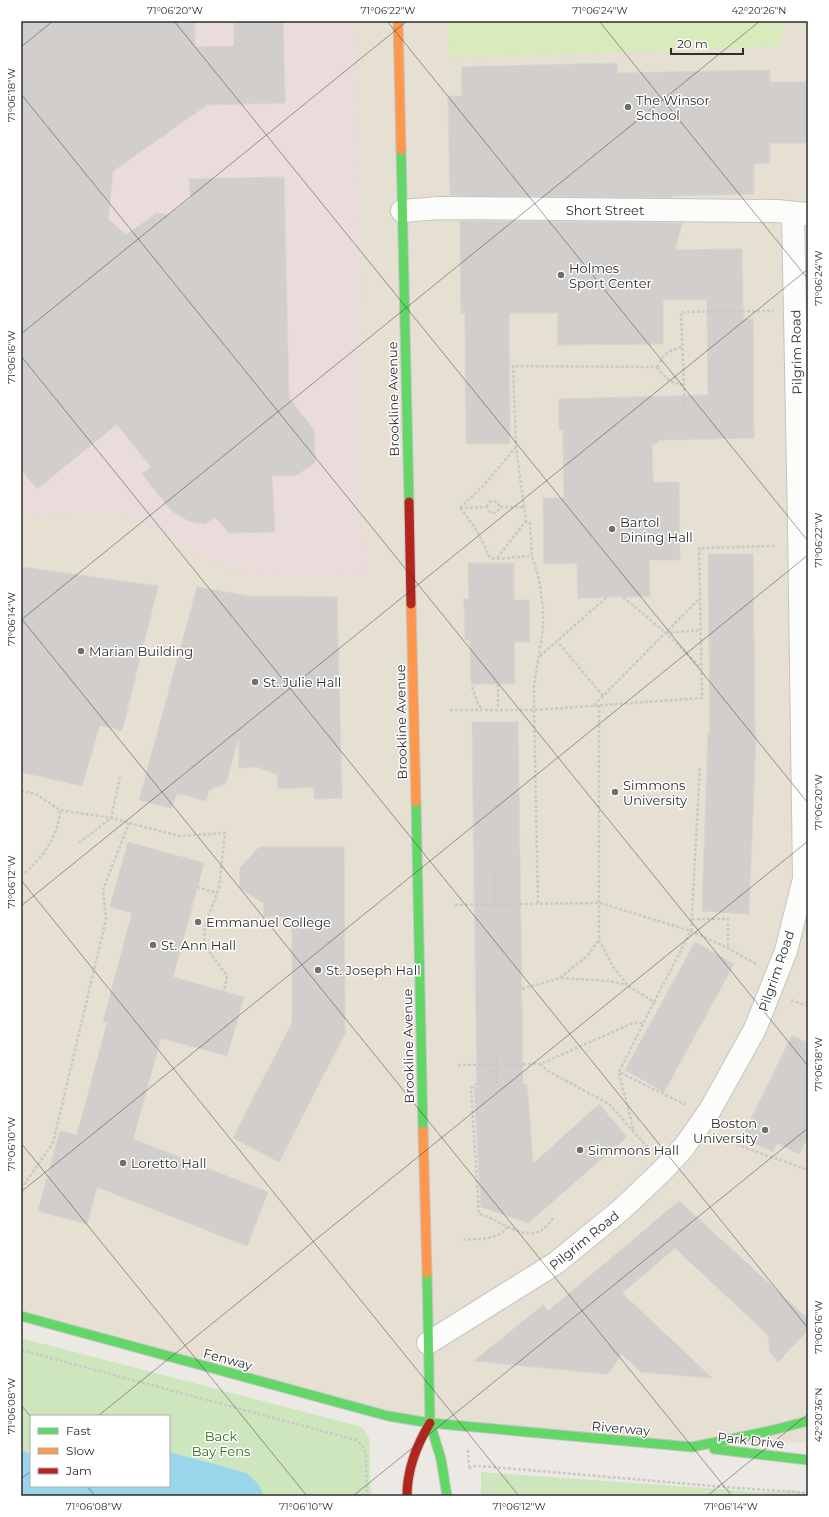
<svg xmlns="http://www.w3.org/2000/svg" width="829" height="1517" viewBox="0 0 829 1517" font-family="Montserrat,sans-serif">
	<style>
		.education { fill: #e6e0d3 }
		.medical { fill: #e9dcdb }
		.green { fill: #cee6be; fill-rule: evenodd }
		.pitch { fill: #d9eabb }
		.water { fill: #99d6ec }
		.building { fill: #d1cecb; stroke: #d7d4d0 }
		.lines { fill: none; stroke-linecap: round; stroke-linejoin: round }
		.street-casing { stroke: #c5c4c5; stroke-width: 24 }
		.fast-casing { stroke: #c6c5c4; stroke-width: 11 }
		.slow-casing { stroke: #c6c5c4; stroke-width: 11 }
		.jam-casing { stroke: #c6c5c4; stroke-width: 11 }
		.path { stroke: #c9c9c8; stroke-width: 2.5; stroke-dasharray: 3 2; stroke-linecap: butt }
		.street { stroke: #fcfcfb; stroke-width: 22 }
		.fast { stroke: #63d668; stroke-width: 9 }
		.slow { stroke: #ff974d; stroke-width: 9 }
		.jam { stroke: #b3261e; stroke-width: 9 }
		.ticks { fill: none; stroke: #2e2e2e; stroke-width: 1; stroke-opacity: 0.45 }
		.poi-dot { fill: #706f6e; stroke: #fff; stroke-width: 1.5 }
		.labels { text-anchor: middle; stroke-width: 3; stroke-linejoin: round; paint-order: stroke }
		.poi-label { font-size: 13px; fill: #2e2e2e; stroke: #fff; text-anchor: start }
		.street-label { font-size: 13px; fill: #2e2e2e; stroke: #fff }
		.park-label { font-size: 13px; fill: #2c6e1b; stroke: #fff }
		.neatline { fill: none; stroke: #2e2e2e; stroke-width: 1.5 }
		.ticks-label { font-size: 10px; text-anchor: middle; fill: #2e2e2e }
	</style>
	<rect width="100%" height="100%" fill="#ece8e4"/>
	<path class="education" d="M 21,21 L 808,21 L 808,1442 L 692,1447 L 430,1423 L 21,1316 Z"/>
	<path class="medical" d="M 21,21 L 355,21 L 363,345 L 363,515 L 368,575 L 296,574 L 257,575 L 238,572 L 205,559 L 174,541 L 141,518 L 118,513 L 21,516 Z"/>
	<path class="green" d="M 21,1338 L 362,1427 L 369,1438 L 371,1496 L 21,1496 ZM 31,1416 L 169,1416 L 169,1486 L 31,1486 Z
		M 481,1472 L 761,1492 L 796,1490 L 808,1494 L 808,1496 L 481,1496 Z"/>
	<path class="pitch" d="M 448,21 L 782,21 L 782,46 L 450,58 Z"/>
	<path class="water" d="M 21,1450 L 31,1454 L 31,1486 L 169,1486 L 169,1452 L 247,1473 L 258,1484 L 264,1496 L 21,1496 Z"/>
	<path class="building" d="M 21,21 L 195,21 L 195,47 L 234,46 L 234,21 L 283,21 L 285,103 L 207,105 L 113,171 L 108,219 L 126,235 L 157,213 L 168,215 L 191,198 L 189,179 L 284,177 L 289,398 L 314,430 L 315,463 L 295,476 L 272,476 L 275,532 L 229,533 L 215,517 L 205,524 L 189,521 L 176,514 L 169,508 L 142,474 L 151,467 L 117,424 L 37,489 L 21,469 Z
		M 617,63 L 617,73 L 770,70 L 770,82 L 808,82 L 808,143 L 770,143 L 770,163 L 754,164 L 754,194 L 671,196 L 672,198 L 450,196 L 448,96 L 462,96 L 462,67 Z
		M 460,221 L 682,223 L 675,250 L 742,249 L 743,319 L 753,319 L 754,438 L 658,440 L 658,443 L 652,444 L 653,483 L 679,482 L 680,560 L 649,560 L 650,596 L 578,598 L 577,563 L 544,564 L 543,498 L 564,498 L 563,430 L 559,430 L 559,399 L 708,395 L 707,300 L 663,300 L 663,344 L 558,345 L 558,313 L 509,313 L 510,444 L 466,444 L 465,313 L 461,313 Z
		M 708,554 L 753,554 L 755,735 L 756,735 L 749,914 L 702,911 L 708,734 L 710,734 Z
		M 468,563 L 514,563 L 514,600 L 529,600 L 530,642 L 514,642 L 515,684 L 471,684 L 470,640 L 465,640 L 464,599 L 469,599 Z
		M 21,567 L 158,586 L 122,731 L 100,725 L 82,786 L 21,772 Z
		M 197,587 L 249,596 L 337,597 L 342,798 L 314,799 L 314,787 L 278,789 L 278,775 L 258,767 L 239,768 L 239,741 L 238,741 L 226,783 L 209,790 L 206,801 L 177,793 L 171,808 L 139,800 Z
		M 472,722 L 518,722 L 523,1084 L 527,1084 L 533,1164 L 599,1104 L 627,1137 L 528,1223 L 481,1207 L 474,1087 L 477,1087 Z
		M 128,842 L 204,863 L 173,977 L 244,997 L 227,1056 L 161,1038 L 133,1139 L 268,1192 L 247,1246 L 97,1187 L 87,1224 L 38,1211 L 60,1131 L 77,1135 L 107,1023 L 103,1022 L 132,913 L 110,907 Z
		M 259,847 L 344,847 L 345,1033 L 279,1162 L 233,1138 L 292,1023 L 292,917 L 264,917 L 264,904 L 240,888 L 240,868 Z
		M 695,942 L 734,964 L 664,1092 L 625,1070 Z
		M 792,1035 L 808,1043 L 808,1137 L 799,1154 L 777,1143 L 773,1152 L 742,1137 Z
		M 679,1201 L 808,1319 L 808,1330 L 778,1362 L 770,1352 L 768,1335 L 675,1248 L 622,1293 L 712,1378 L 641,1372 L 622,1354 L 610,1371 L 606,1374 L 474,1361 L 543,1305 L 548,1311 Z"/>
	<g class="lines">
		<defs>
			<path id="street" d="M 402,211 L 440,208 L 777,211 L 806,214
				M 428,1343 L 556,1263 L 622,1209 L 662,1171 L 684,1147 L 710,1110 L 755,1029 L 786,951 L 804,879 L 799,523 L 793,213"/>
			<path id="fast" d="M 401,150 L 409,502
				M 416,802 L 423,1131
				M 427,1273 L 430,1423 L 441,1459 L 447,1496
				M 21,1316 L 388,1416 L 430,1423
				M 430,1423 L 692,1447 L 769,1431 L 808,1421
				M 714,1449 L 808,1460"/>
			<path id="slow" d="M 398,21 L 401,150
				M 411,604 L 416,802
				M 423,1131 L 427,1273"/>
			<path id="jam" d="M 409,502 L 411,604
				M 407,1496 C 407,1469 416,1446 430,1423"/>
		</defs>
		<use href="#street" class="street-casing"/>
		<use href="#fast" class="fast-casing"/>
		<use href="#slow" class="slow-casing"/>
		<use href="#jam" class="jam-casing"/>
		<path class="path" d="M 657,367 C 664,354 668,350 683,347
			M 657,367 C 667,380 669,382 684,385
			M 685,411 L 681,312 L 773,311
			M487 507a6 6 0 1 1 12 0a6 6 0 1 1-12 0Z
			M 500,507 L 524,507
			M 460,508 C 473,523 481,538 489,556 L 494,559 L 532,556
			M 460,508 L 484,485 L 516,447
			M 460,508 L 487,507
			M 497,558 L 526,521
			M 623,597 L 666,633 L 701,668
			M 666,633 L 701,630
			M 556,640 L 603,696
			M 540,656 L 607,597
			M 498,684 L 498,709
			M 472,687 L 478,704 L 482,709
			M 594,705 L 700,598
			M 599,705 L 599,940 L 613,966 L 628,986 L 654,1002 L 619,1072 L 686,1105
			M 450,710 L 534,710 L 702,698 L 699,548 L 775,546
			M 21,791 L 36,794 L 60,810 L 111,818 L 179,836 L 225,833 L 219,887 L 205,927 L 204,942 L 211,954 L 227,976 L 224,991
			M 79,843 L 111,818 L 120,777
			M 494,873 L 495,904
			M 21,876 C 42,859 58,837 60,810
			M 197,887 L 217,893
			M 538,903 L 534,710 L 534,686 L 543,629 L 543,608 L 539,579 L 532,556 L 530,523 L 526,521 L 516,447 L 513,366 L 657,367
			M 455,905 L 600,903 L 691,931 L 728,948 L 756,964
			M 692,919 L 728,919 L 728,948
			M 561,978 L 609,981 L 627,985
			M 522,989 L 560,978 L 587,956 L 599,940
			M 791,1000 L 808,1006
			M 654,1002 L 691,931 L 700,767
			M 497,1056 L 497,1086
			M 540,1064 L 548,1071 L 609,1104 L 650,1150
			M 458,1065 L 540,1064 L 633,1023 L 643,1023
			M 497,1068 L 471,1088 L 479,1214 C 497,1218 524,1242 542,1230 C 546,1227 550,1222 553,1218
			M 619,1073 L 634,1132
			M 718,1138 L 808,1170
			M 21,1189 L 53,1143 L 106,919 L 103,890 L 129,823
			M 463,1240 C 479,1238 497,1241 507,1227
			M 21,1350 L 356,1440 L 362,1445 L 366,1454 L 367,1496
			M 468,1450 L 469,1467
			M 469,1469 L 473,1466 L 481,1466 L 725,1487 L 808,1493"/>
		<use href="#street" class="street"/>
		<use href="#fast" class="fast"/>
		<use href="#slow" class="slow"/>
		<use href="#jam" class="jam"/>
	</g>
	<path class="ticks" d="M 174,21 L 808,803M 387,21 L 808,541M 599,21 L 808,279M 21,47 L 53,21M 21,94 L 808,1066M 21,334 L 407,21M 21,356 L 808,1328M 21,618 L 732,1496M 21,620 L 760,21M 21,880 L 519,1496M 21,906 L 808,269M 21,1143 L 307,1496M 21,1192 L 808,555M 21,1405 L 31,1417M 98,1416 L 808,841M 21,1479 L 31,1471M 87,1486 L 95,1496M 353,1496 L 808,1128M 707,1496 L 808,1414"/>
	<g class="poi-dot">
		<circle cx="628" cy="107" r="4"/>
		<circle cx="561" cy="275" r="4"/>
		<circle cx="612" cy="529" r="4"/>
		<circle cx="81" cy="651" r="4"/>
		<circle cx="255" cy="682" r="4"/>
		<circle cx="615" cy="792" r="4"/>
		<circle cx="198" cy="922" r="4"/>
		<circle cx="153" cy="945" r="4"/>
		<circle cx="318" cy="970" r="4"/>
		<circle cx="765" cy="1130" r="4"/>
		<circle cx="580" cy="1150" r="4"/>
		<circle cx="123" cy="1163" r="4"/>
	</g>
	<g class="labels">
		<g class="poi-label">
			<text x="636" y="105">The Winsor<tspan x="636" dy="15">School</tspan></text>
			<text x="569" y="273">Holmes<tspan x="569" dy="15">Sport Center</tspan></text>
			<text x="620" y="527">Bartol<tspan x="620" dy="15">Dining Hall</tspan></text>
			<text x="89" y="656">Marian Building</text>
			<text x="263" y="687">St. Julie Hall</text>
			<text x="623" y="790">Simmons<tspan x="623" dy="15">University</tspan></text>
			<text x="206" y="927">Emmanuel College</text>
			<text x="161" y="950">St. Ann Hall</text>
			<text x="326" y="975">St. Joseph Hall</text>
			<text x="757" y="1128" text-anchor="end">Boston<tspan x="757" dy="15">University</tspan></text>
			<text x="588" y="1155">Simmons Hall</text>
			<text x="131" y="1168">Loretto Hall</text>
		</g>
		<g class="street-label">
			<text x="605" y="215">Short Street</text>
			<text transform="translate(796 352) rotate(-91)" y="5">Pilgrim Road</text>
			<text transform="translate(393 399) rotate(-91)" y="5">Brookline Avenue</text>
			<text transform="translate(401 722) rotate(-91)" y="5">Brookline Avenue</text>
			<text transform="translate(776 971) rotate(-71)" y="5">Pilgrim Road</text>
			<text transform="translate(408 1046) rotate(-91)" y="5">Brookline Avenue</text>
			<text transform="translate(584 1240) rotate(-39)" y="5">Pilgrim Road</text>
			<text transform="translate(228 1359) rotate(15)" y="5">Fenway</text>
			<text transform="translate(621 1428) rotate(5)" y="5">Riverway</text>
			<text transform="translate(751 1440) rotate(6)" y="5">Park Drive</text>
		</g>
		<g class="park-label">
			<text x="221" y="1441">Back<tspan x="221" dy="15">Bay Fens</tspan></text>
		</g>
	</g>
	<rect width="829" height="1517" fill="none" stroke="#ffffff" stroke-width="44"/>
	<rect x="30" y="1415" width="140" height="72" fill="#ffffff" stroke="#ababab"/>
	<rect x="38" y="1428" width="20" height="6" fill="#63d668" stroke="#ababab"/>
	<text x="66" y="1435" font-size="12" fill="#2e2e2e">Fast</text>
	<rect x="38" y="1448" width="20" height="6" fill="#ff974d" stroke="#ababab"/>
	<text x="66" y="1455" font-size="12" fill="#2e2e2e">Slow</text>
	<rect x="38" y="1468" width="20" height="6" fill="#b3261e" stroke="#ababab"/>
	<text x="66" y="1475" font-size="12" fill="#2e2e2e">Jam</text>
	<path d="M671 48v6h72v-6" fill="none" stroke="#2e2e2e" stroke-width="2"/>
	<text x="677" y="48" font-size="12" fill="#2e2e2e" stroke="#ffffff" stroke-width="3" paint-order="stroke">20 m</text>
	<rect x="22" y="22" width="785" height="1473" class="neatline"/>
	<g class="ticks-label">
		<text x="175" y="14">71°06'20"W</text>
		<text x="388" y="14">71°06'22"W</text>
		<text x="600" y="14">71°06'24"W</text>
		<text x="759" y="14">42°20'26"N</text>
		<text transform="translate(11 95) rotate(-90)" y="4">71°06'18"W</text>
		<text transform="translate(818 278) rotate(-90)" y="4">71°06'24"W</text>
		<text transform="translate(11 357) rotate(-90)" y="4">71°06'16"W</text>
		<text transform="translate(818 540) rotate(-90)" y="4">71°06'22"W</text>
		<text transform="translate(11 619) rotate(-90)" y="4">71°06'14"W</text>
		<text transform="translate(818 802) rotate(-90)" y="4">71°06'20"W</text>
		<text transform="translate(11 882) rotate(-90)" y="4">71°06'12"W</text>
		<text transform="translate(818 1064) rotate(-90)" y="4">71°06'18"W</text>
		<text transform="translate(11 1144) rotate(-90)" y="4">71°06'10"W</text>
		<text transform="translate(818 1327) rotate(-90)" y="4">71°06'16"W</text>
		<text transform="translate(11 1406) rotate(-90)" y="4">71°06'08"W</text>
		<text transform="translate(818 1415) rotate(-90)" y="4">42°20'36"N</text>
		<text x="94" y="1510">71°06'08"W</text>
		<text x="306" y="1510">71°06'10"W</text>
		<text x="519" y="1510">71°06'12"W</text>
		<text x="731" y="1510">71°06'14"W</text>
	</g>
</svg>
